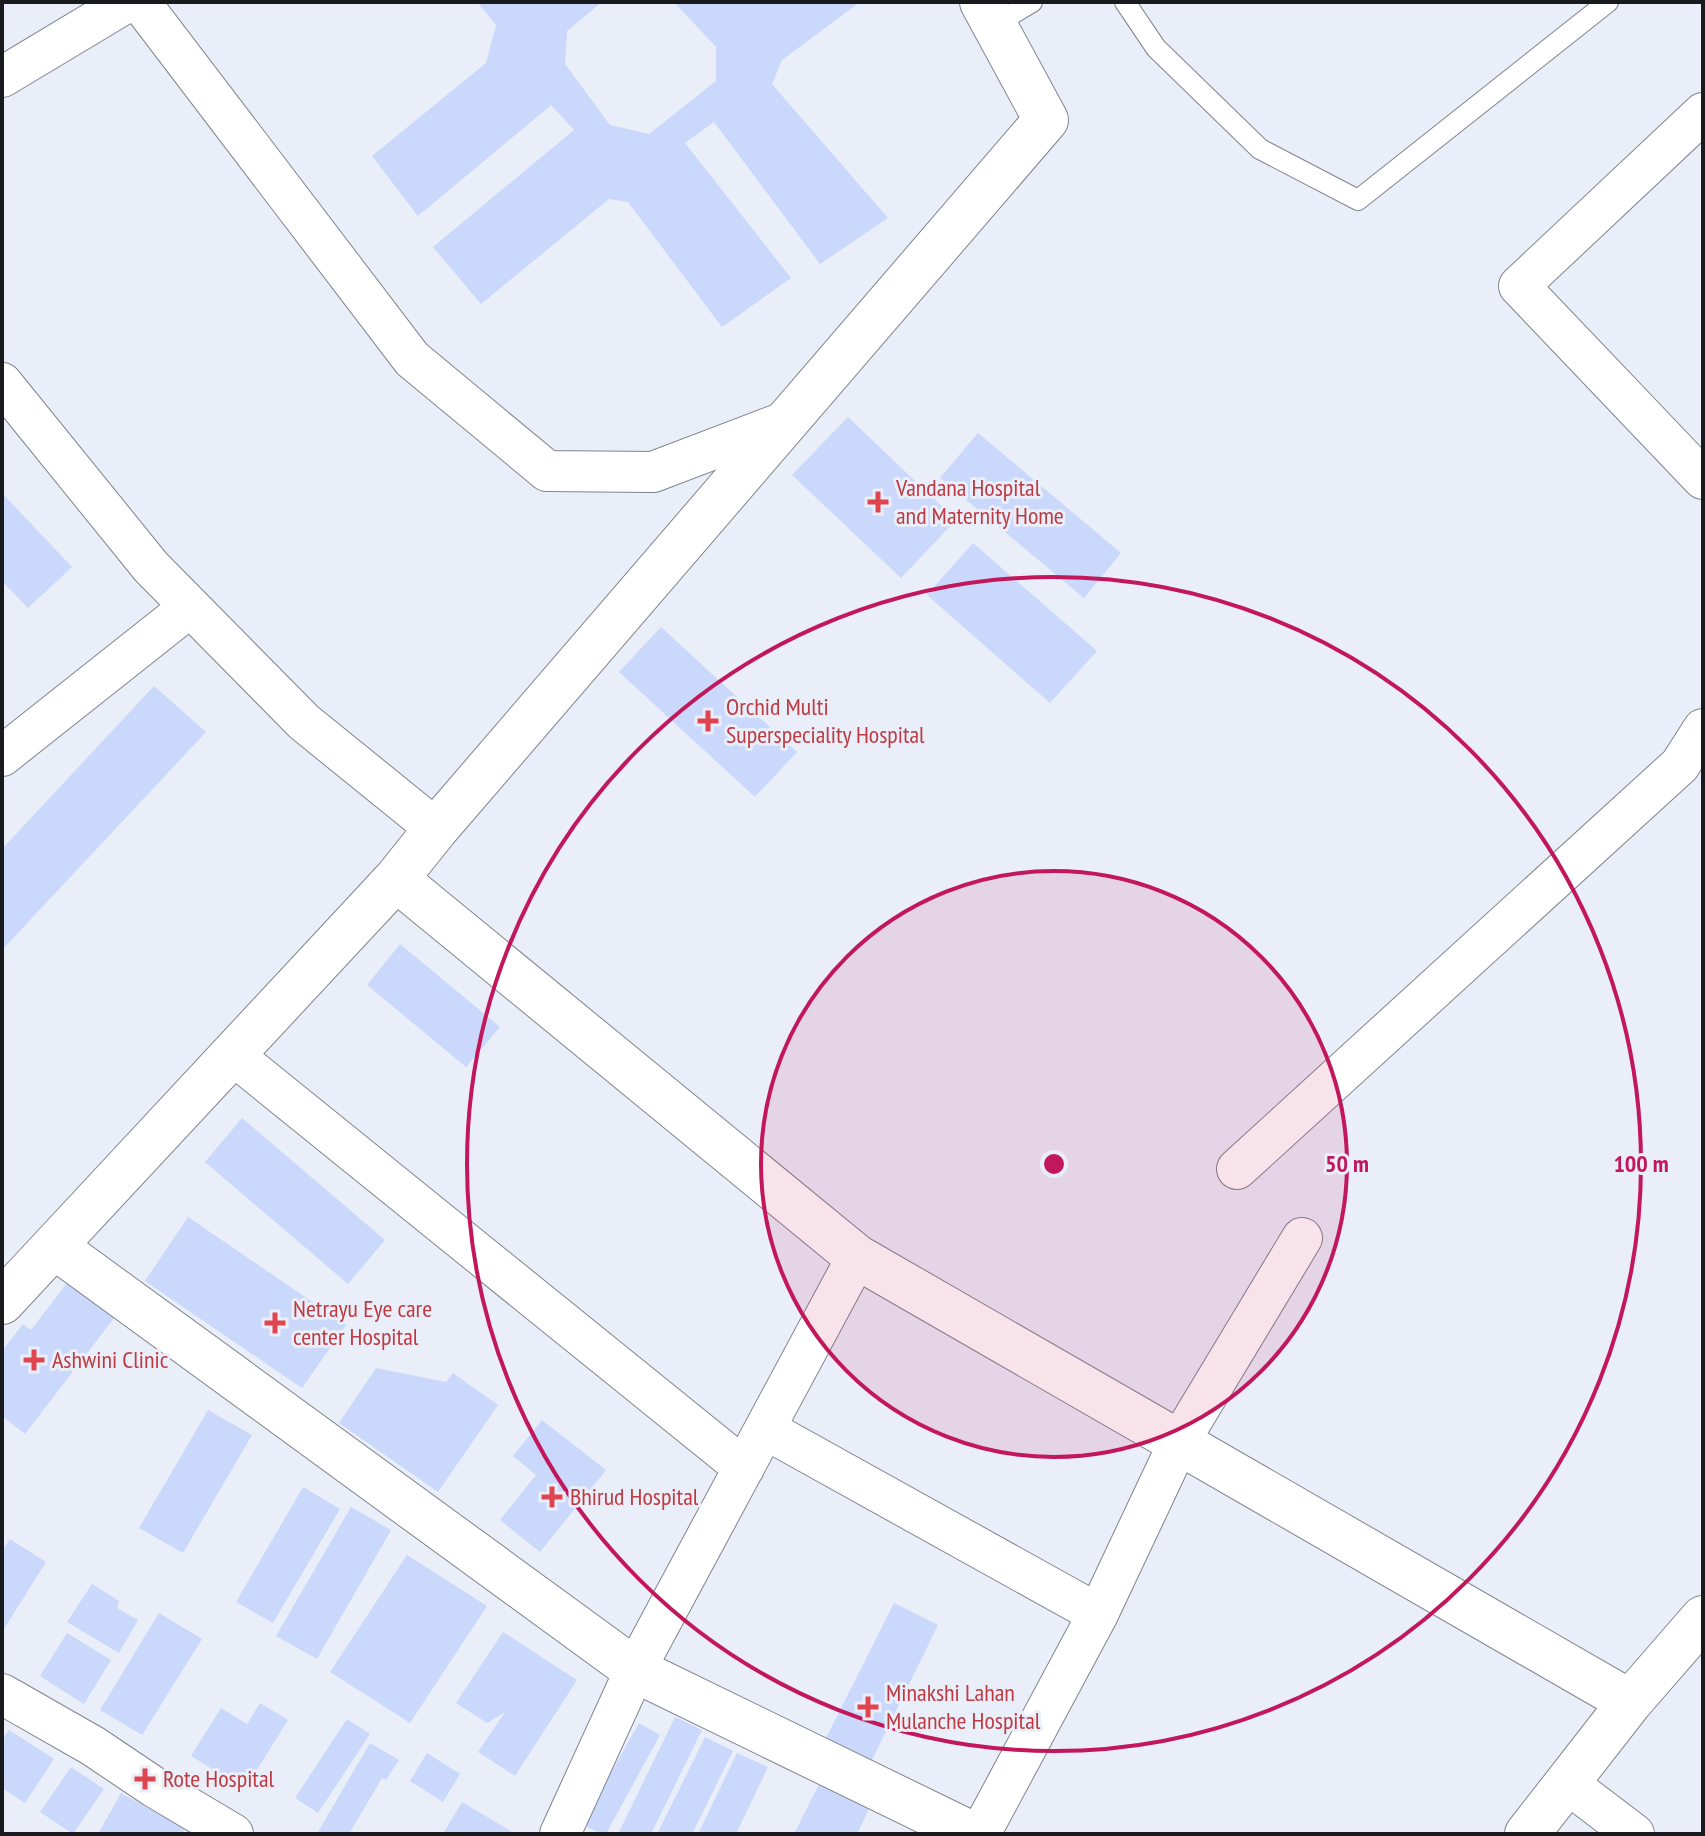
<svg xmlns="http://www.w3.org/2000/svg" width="1705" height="1836" viewBox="0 0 1705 1836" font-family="'PT Sans Narrow',sans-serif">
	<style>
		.building { fill: #c9d8fb }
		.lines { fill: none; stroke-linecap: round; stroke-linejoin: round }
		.service-casing { stroke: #80848e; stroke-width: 22 }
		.minor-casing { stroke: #80848e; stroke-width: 42 }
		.tertiary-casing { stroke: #80848e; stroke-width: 46 }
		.service { stroke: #fff; stroke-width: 20 }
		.minor { stroke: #fff; stroke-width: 40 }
		.tertiary { stroke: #fff; stroke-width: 44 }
		.ring { fill: none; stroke: #c2185b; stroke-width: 4 }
		.health-dot { fill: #e0444e; stroke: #e9eef9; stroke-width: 3 }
		.labels { text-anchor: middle; stroke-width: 6; stroke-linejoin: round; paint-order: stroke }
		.health-label { font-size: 24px; fill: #be3a42; stroke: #e9eef9; text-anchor: start }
		.centre { fill: #c2185b; stroke: #e9eef9; stroke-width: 4 }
		.ring-label { font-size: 24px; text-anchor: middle; font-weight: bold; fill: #c2185b; stroke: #e9eef9; stroke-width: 6; stroke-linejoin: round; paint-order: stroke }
	</style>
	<rect width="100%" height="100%" fill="#e9eef9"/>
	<path class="building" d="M 477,2 L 602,2 L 567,31 L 565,64 L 610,125 L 649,134 L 716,81 L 716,47 L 674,2 L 860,2 L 782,60 L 772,84 L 888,218 L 820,264 L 714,122 L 685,143 L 791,278 L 722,327 L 628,202 L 609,199 L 481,304 L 433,247 L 574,130 L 551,105 L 418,216 L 372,156 L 486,63 L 496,25 Z
		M 848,417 L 956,520 L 901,578 L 792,475 Z
		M 978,433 L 1121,553 L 1084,598 L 940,478 Z
		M 2,493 L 72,567 L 28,608 L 2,581 Z
		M 973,543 L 1097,651 L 1050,703 L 927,595 Z
		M 661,627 L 797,752 L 755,797 L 619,672 Z
		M 154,686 L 206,732 L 2,950 L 2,849 Z
		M 400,944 L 500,1027 L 466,1067 L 367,985 Z
		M 242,1118 L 385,1240 L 348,1284 L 205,1162 Z
		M 188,1217 L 346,1325 L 302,1388 L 145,1281 Z
		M 67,1283 L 114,1318 L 25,1434 L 2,1416 L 2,1351 L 23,1324 L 31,1330 Z
		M 376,1368 L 446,1382 L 453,1373 L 498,1405 L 438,1492 L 339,1423 Z
		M 208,1410 L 252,1435 L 183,1553 L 139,1528 Z
		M 542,1420 L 606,1470 L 540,1552 L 500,1520 L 536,1475 L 513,1456 Z
		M 303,1487 L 340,1509 L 273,1623 L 236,1602 Z
		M 351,1507 L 391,1530 L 317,1659 L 276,1636 Z
		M 10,1539 L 46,1562 L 2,1632 L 2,1551 Z
		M 407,1555 L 487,1606 L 410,1723 L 330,1672 Z
		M 92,1584 L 119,1601 L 117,1608 L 138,1620 L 119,1653 L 67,1622 Z
		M 894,1603 L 938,1625 L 869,1766 L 823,1744 Z
		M 159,1613 L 202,1639 L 142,1735 L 100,1710 Z
		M 503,1632 L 577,1680 L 515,1776 L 478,1752 L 505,1712 L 487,1723 L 456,1703 Z
		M 67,1633 L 111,1660 L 84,1704 L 40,1676 Z
		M 260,1703 L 288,1720 L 245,1789 L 191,1756 L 221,1708 L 247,1724 Z
		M 675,1717 L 702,1730 L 651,1834 L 618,1834 Z
		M 347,1719 L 370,1734 L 318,1813 L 295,1798 Z
		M 639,1723 L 660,1735 L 606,1834 L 601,1834 L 582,1824 Z
		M 9,1730 L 54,1759 L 25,1803 L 2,1788 L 2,1740 Z
		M 705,1737 L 733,1751 L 692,1834 L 657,1834 Z
		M 370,1743 L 399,1760 L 386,1780 L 382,1778 L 349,1834 L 322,1834 L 318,1832 Z
		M 427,1753 L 460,1774 L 443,1802 L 410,1781 Z
		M 737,1753 L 768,1767 L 736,1834 L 698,1834 Z
		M 71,1767 L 104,1789 L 73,1834 L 40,1812 Z
		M 819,1784 L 869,1809 L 857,1834 L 794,1834 Z
		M 121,1793 L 185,1829 L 182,1834 L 98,1834 Z
		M 462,1802 L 511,1831 L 509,1834 L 443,1834 Z"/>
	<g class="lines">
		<defs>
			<path id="service" d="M 1125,2 L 1156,48 L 1260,149 L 1358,200 L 1608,2
				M 994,25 L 1032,2"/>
			<path id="minor" d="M 140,2 L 412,359 L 547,471 L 653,472 L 787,421
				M 2,77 L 127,2
				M 1703,113 L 1519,286 L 1703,479
				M 2,383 L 151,567 L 304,722 L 436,829
				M 2,756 L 190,607
				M 233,1055 L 744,1468
				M 1237,1169 L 1680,765 L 1703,729
				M 765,1429 L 1098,1614
				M 2,1694 L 93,1746 L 154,1787 L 233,1834
				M 1567,1783 L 1634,1834
				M 560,1834 L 635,1670 L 857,1257
				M 980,1834 L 1098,1614 L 1179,1442 L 1302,1238"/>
			<path id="tertiary" d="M 396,879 L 857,1257 L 1630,1702
				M 55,1247 L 635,1670 L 972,1834
				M 2,1302 L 396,879 L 436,829 L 1046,120 L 982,2
				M 1527,1834 L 1630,1702 L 1703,1618"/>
		</defs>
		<use href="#service" class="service-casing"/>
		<use href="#minor" class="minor-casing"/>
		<use href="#tertiary" class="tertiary-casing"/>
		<use href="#service" class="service"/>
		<use href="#minor" class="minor"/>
		<use href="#tertiary" class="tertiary"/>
	</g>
	<circle cx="1054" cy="1164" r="293" fill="#c2185b" fill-opacity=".12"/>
	<g class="ring">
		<circle cx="1054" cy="1164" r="293"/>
		<circle cx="1054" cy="1164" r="587"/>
	</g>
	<g class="health-dot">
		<path d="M874 490h8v8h8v8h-8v8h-8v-8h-8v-8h8z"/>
		<path d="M704 709h8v8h8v8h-8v8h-8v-8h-8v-8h8z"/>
		<path d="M271 1311h8v8h8v8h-8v8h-8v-8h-8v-8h8z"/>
		<path d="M30 1348h8v8h8v8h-8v8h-8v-8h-8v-8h8z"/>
		<path d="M548 1485h8v8h8v8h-8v8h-8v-8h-8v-8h8z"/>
		<path d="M864 1695h8v8h8v8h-8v8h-8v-8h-8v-8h8z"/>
		<path d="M141 1767h8v8h8v8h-8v8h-8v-8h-8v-8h8z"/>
	</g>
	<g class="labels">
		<g class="health-label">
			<text x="896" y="496">Vandana Hospital<tspan x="896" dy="28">and Maternity Home</tspan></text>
			<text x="726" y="715">Orchid Multi<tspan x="726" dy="28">Superspeciality Hospital</tspan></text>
			<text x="293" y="1317">Netrayu Eye care<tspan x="293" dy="28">center Hospital</tspan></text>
			<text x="52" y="1368">Ashwini Clinic</text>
			<text x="570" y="1505">Bhirud Hospital</text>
			<text x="886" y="1701">Minakshi Lahan<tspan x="886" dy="28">Mulanche Hospital</tspan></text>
			<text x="163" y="1787">Rote Hospital</text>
		</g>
	</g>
	<circle cx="1054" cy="1164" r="12" class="centre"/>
	<g class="ring-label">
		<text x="1347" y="1172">50 m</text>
		<text x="1641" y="1172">100 m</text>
	</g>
	<rect width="1705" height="1836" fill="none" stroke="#181a1d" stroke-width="8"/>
</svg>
